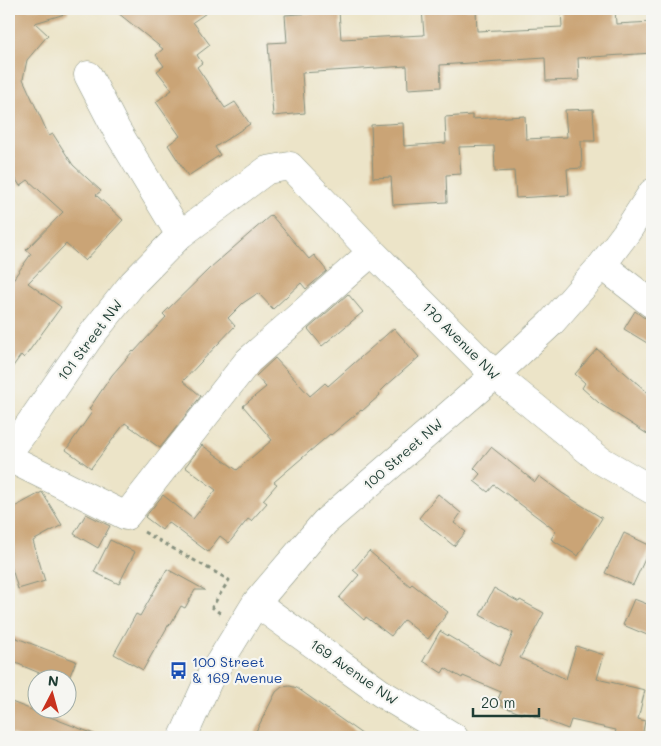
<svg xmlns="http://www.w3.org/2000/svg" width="661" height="746" viewBox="0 0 661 746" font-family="Mali,sans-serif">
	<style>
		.building { fill: #caa476 }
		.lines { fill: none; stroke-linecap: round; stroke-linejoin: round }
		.minor-casing { stroke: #86907e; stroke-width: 29 }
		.path { stroke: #86907e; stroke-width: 3; stroke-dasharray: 4 4; stroke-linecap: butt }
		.minor { stroke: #fff; stroke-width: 28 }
		.labels { text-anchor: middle; stroke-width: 4.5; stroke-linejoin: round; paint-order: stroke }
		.street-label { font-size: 14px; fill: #1f3d34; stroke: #f6f6f2 }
		.transit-label { font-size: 14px; fill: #164399; stroke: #f6f6f2; text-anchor: start }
	</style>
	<rect width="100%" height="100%" fill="#f6f6f2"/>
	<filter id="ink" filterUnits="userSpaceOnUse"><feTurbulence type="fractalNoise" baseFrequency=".02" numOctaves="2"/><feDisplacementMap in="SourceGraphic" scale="10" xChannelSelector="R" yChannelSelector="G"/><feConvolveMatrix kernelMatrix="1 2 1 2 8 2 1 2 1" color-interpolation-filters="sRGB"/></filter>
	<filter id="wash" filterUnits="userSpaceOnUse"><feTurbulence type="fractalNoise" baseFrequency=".0096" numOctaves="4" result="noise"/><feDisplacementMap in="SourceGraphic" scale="20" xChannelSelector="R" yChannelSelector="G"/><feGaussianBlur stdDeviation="1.12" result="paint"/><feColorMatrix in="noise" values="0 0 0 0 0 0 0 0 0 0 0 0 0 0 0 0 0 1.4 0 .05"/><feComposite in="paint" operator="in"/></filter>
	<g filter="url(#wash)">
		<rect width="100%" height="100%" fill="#ece4c8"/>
		<g id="blocks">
			<path class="building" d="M 9,9 L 68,9 L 68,13 L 35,23 L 48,35 L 27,60 L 23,79 L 49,136 L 53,134 L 73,165 L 101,191 L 96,195 L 123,220 L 85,261 L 66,244 L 28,283 L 61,307 L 24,358 L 21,355 L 9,372 L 9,285 L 31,254 L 26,250 L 63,212 L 28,180 L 20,186 L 9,168 L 9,162 L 15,158 L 9,146 Z
				M 113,9 L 212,9 L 193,22 L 210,45 L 197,55 L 202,63 L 197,67 L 225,108 L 235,102 L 250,124 L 215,147 L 220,155 L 188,176 L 168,145 L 180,136 L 156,102 L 172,90 L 157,71 L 164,66 L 156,55 L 163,49 Z
				M 422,9 L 476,9 L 477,31 L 562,27 L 561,9 L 615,9 L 616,24 L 652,22 L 652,53 L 578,58 L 579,80 L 546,81 L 545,58 L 440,65 L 441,87 L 408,89 L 407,66 L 302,73 L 305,113 L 273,116 L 268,43 L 287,42 L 285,15 L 339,11 L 341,39 L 424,35 Z
				M 593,109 L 595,141 L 581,141 L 582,168 L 567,169 L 569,195 L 516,198 L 514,171 L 495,172 L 494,146 L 459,147 L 461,174 L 446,175 L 447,202 L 393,205 L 391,177 L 373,178 L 371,125 L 403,123 L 404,146 L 446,143 L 445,117 L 472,115 L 472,119 L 525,116 L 526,139 L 567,137 L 565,110 Z
				M 271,215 L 309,259 L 314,255 L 327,271 L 306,289 L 301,283 L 273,309 L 258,293 L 243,303 L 228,318 L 235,326 L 183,381 L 201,396 L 160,448 L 125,423 L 91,468 L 66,450 L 92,412 L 89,409 L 112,375 L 133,351 L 134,352 L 166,317 L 163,314 L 210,268 Z
				M 348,294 L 363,312 L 322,346 L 308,329 Z
				M 635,311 L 643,317 L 652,319 L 652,346 L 624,329 Z
				M 394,328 L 419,357 L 386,386 L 379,393 L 380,395 L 362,411 L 361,410 L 331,435 L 330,434 L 274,482 L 277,484 L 263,500 L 267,503 L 251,521 L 248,519 L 229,543 L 220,536 L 208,552 L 168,522 L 162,530 L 145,517 L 163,495 L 193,519 L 216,490 L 185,467 L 202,445 L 237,470 L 272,440 L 243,406 L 266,387 L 256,376 L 275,358 L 310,396 L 325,383 L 328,386 Z
				M 597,349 L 652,396 L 652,437 L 599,403 L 582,388 L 585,383 L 575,374 Z
				M 491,447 L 535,482 L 539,476 L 562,493 L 602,518 L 578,556 L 551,539 L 556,531 L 508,495 L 494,485 L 488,492 L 474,481 L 480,474 L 474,468 Z
				M 42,492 L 62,525 L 33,541 L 45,581 L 18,589 L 9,559 L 9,510 Z
				M 438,494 L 461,513 L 454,523 L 466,532 L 454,546 L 419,518 Z
				M 86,514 L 110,526 L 98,548 L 74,534 Z
				M 624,533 L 651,546 L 633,585 L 605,573 Z
				M 110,540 L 135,552 L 119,584 L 94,572 Z
				M 369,551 L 410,586 L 412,584 L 448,612 L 428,639 L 404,620 L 391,636 L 366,617 L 364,620 L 339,598 L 359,575 L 353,570 Z
				M 167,569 L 205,590 L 195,590 L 185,608 L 181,606 L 170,625 L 169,624 L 143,670 L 114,654 L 136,614 L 140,616 Z
				M 494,588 L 519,602 L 520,600 L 544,613 L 520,658 L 566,679 L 576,646 L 604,655 L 597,679 L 645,690 L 638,719 L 645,721 L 642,737 L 614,737 L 616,730 L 571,720 L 568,729 L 523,712 L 522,714 L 500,705 L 502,701 L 498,699 L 501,692 L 463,676 L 462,678 L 445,668 L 442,673 L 423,661 L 440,631 L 499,666 L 513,633 L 480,615 Z
				M 634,599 L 652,606 L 652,637 L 623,625 Z
				M 9,635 L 76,661 L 69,678 L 51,678 L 9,660 Z
				M 290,686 L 297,688 L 366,737 L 253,737 L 276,692 L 282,687 Z
				M 9,701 L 99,736 L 99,737 L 20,737 L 9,733 Z"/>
		</g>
	</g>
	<g filter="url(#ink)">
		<use href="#blocks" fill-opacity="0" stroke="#86907e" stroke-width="1"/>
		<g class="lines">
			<defs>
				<path id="minor" d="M 88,75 L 116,129 L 180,235
					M 602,265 L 652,304
					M 9,452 L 26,429 L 89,338 L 133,283 L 180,235 L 267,170 L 290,166 L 372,252 L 495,375 L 600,460 L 652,490
					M 9,458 L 126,516 L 248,361 L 372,252
					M 256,603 L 381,693 L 454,737
					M 183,737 L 208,681 L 256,603 L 325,522 L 495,375 L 551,323 L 602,265 L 626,233 L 652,193"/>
			</defs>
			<use href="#minor" class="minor-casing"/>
			<path class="path" d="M 144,532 L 229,580 L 212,607 L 221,614"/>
			<use href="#minor" class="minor"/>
		</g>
	</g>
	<defs>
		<symbol id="bus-bare" viewBox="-9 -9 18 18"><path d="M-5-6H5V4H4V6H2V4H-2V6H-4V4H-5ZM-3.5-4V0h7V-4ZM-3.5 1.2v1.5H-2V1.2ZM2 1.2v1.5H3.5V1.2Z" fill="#1a4fb4" stroke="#f6f6f2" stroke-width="2.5" paint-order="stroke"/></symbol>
	</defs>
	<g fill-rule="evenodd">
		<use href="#bus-bare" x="166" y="658" width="25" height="25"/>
	</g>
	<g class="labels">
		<g class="street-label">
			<text transform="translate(90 340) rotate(-53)" y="5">101 Street NW</text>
			<text transform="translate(461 341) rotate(45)" y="5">170 Avenue NW</text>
			<text transform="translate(403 454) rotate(-41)" y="5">100 Street NW</text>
			<text transform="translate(354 672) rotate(35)" y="5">169 Avenue NW</text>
		</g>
		<g class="transit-label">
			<text x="192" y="667">100 Street<tspan x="192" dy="16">&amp; 169 Avenue</tspan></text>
		</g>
	</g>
	<rect width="661" height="746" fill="none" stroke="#f6f6f2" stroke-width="30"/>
	<g transform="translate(52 694) rotate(6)"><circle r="24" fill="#f6f6f2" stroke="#a0aca6"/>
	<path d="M0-4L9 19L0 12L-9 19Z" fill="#c8321e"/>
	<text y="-8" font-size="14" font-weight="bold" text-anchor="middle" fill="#1f3d34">N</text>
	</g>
	<path d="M473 708v8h66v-8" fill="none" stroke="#1f3d34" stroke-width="2.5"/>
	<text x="481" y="708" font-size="15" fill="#1f3d34" stroke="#f6f6f2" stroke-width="4" paint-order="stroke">20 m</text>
</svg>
